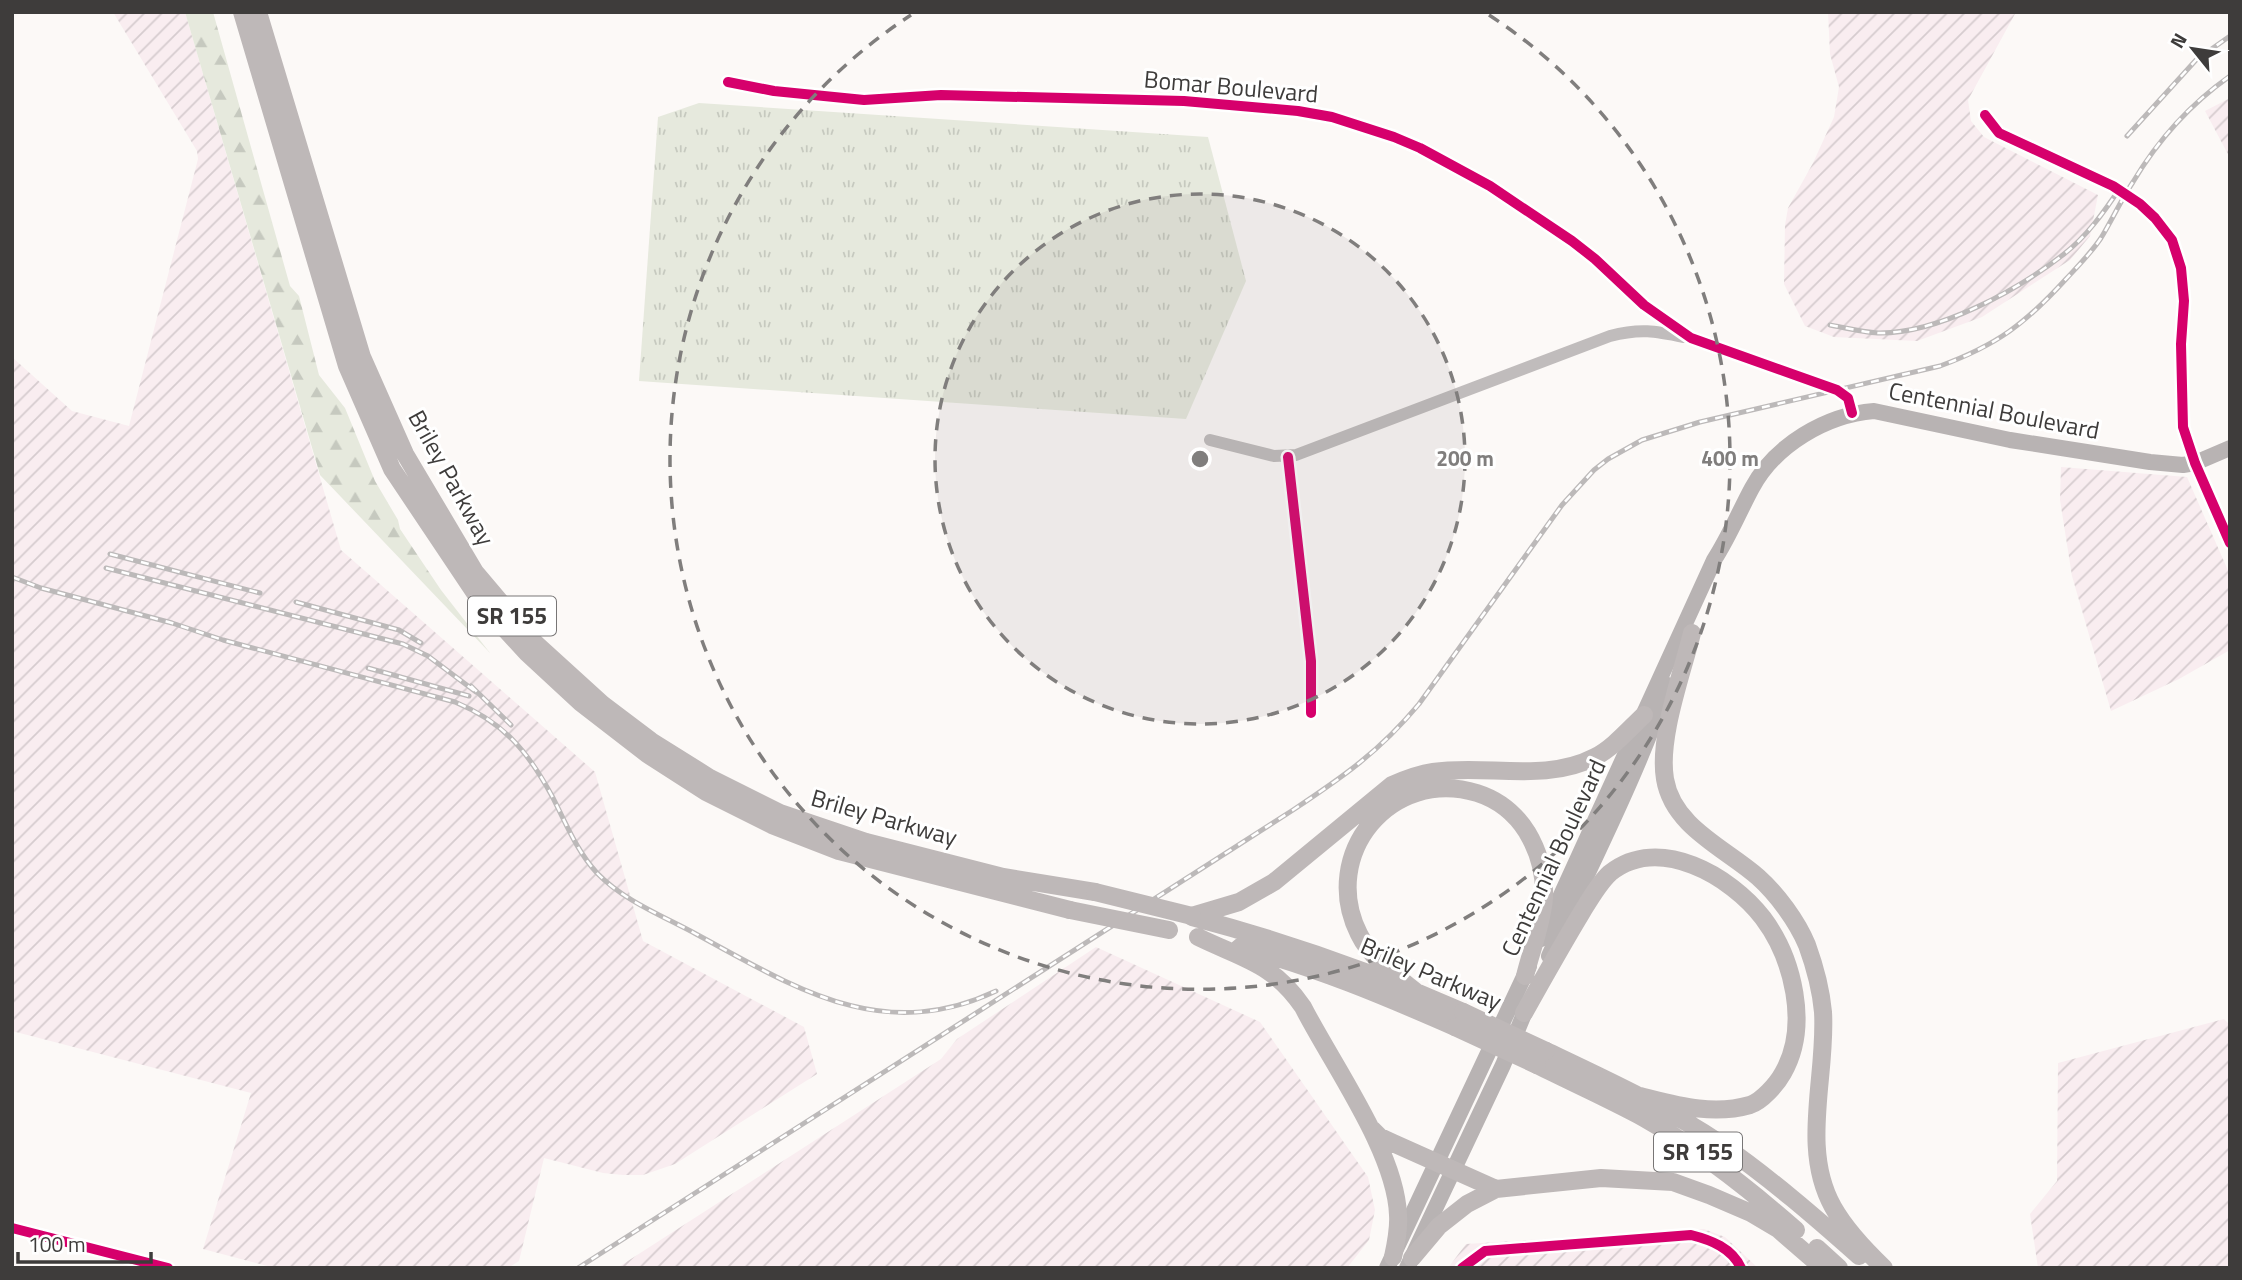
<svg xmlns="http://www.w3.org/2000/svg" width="2242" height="1280" viewBox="0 0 2242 1280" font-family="'Titillium Web',sans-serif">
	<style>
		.industrial { fill: url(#industrial-furrows) }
		.grass { fill: url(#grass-tufts) }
		.forest { fill: url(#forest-firs) }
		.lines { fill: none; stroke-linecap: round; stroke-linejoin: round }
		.minor { stroke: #c0bcbc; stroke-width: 12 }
		.major { stroke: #b8b3b3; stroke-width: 16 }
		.highway { stroke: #beb8b8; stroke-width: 18 }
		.rail-casing { stroke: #bcb9b9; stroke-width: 5 }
		.rail { stroke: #fff; stroke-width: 2.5; stroke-dasharray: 8; stroke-linecap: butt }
		.highway-bridge { stroke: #beb8b8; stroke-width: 18 }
		.cycleway-casing { stroke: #fff; stroke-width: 15 }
		.cycleway { stroke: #d6006c; stroke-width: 10 }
		.ring { fill: none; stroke: #807e7d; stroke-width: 3.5; stroke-dasharray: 12 9 }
		.labels { text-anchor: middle; stroke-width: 6; stroke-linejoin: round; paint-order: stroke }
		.shield { fill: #fff; stroke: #787676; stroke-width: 2 }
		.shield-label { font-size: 23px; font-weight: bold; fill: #3e3c3b }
		.street-label { font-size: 24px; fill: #3e3c3b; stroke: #fff }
		.centre { fill: #807e7d; stroke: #fff; stroke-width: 3.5 }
		.ring-label { font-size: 21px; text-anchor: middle; font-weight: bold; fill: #807e7d; stroke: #fff; stroke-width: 6; stroke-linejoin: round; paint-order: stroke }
	</style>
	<defs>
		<pattern id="industrial-furrows" width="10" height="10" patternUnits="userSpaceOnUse" patternTransform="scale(1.75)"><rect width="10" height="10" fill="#f9edf0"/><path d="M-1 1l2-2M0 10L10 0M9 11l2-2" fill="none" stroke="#d6cccf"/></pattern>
		<pattern id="grass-tufts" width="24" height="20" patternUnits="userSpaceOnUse" patternTransform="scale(1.75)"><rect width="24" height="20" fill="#e6e9dd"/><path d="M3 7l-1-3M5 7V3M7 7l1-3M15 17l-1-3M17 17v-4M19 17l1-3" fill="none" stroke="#c6c9bf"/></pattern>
		<pattern id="forest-firs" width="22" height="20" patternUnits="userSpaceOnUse" patternTransform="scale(1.75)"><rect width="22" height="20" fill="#e6e9dd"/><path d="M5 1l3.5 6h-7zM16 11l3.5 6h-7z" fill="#c6c9bf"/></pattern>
	</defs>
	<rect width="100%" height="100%" fill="#fcf9f7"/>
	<path class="industrial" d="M 113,12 L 185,12 L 341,550 L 595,772 L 643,941 L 804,1027 L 817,1074 L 675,1164 L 643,1175 L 623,1175 L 603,1173 L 544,1158 L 519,1261 L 508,1268 L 275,1268 L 203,1249 L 251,1093 L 12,1031 L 12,357 L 72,411 L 129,426 L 198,159 L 197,151 Z
		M 1828,12 L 2016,12 L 1968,100 L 1971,121 L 1984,137 L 2098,195 L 2090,236 L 2070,260 L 1982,317 L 1917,341 L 1834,337 L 1805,326 L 1784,284 L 1785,225 L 1788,208 L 1813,163 L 1834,117 L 1839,87 L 1830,54 Z
		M 2230,98 L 2230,158 L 2205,111 Z
		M 2061,467 L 2187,477 L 2230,575 L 2230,650 L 2179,679 L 2111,711 L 2072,576 L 2060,500 Z
		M 1096,947 L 1260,1022 L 1368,1177 L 1375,1210 L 1369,1240 L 1347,1268 L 617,1268 L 941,1059 L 957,1039 Z
		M 2224,1019 L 2230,1025 L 2230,1268 L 2038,1268 L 2030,1214 L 2057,1181 L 2058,1063 Z
		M 1704,1229 L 1725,1237 L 1758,1268 L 1448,1268 L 1466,1244 Z"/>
	<path class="grass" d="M 699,103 L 1208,137 L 1246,281 L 1186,419 L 639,381 L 658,117 Z"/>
	<path class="forest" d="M 185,12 L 213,12 L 290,286 L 299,296 L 319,375 L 345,408 L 375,481 L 398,520 L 400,529 L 441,590 L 490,653 L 320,475 Z"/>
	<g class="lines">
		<path class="minor" d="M 728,82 L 774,91 L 864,100 L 941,95 L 1184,101 L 1298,111 L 1332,117 L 1394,137 L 1420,148 L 1490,186 L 1572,241 L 1595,259 L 1644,305 L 1691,338 L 1837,390 L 1848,398 L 1852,413
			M 1985,115 L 1999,133 L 2113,186 L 2140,204 L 2155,218 L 2172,240 L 2181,268 L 2184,301 L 2181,344 L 2183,427 L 2195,463 L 2230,543
			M 1210,440 L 1274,456 L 1296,455 L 1610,336 C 1640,328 1655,331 1684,337
			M 1288,457 L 1311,661 L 1311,713
			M 12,1228 L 168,1268
			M 1462,1268 L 1485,1251 L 1691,1235 C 1711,1240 1732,1248 1741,1268"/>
		<path class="major" d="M 1541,939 L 1714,560 C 1729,537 1739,512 1752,488 C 1775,445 1826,415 1874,411 L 2010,440 L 2150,462 L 2183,465 L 2195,463 L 2230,448
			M 1549,956 C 1590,866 1636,778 1668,685
			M 1387,1268 L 1529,966
			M 1407,1268 L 1503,1065 L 1529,1002"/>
		<path class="highway" d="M 242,12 L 347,366 L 392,469 L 483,605 L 527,653 L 581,703 L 647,754 L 706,792 L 772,825 L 839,851 L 1070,910
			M 258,12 L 362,357 L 405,454 L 475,572 L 536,644 L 602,704 L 651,741 L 710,778 L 780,813 L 866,842 L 1003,877 L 1095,892
			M 1692,633 C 1682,674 1658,738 1665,779 C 1673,827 1725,848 1758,877 C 1777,894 1797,921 1807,945 C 1815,967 1821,990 1823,1012 C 1827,1076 1800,1148 1833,1207 C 1846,1230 1864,1249 1884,1268
			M 1192,916 L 1239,902 L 1274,882 L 1392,785 C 1406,779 1419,774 1433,772 C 1486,764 1545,783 1595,757 C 1613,748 1629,729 1644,715
			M 1192,917 C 1287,942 1373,972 1463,1012
			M 1198,937 C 1243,959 1273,963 1303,1007 C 1332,1064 1396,1152 1398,1215 C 1399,1229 1396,1243 1393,1257
			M 1240,947 C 1318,968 1382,995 1455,1027
			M 1415,991 C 1395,975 1370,957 1359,934 C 1319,854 1391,767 1477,793 C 1499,800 1515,813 1527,832 C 1539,852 1545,874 1544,898 C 1542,924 1531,951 1525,976
			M 1524,1013 C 1543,979 1562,945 1582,912 C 1590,899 1599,883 1610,873 C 1659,834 1731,876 1763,918 C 1793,958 1810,1026 1783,1073 C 1777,1084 1762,1101 1750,1105 C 1712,1116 1676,1105 1640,1096
			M 1546,1051 C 1605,1079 1666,1107 1721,1144 C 1770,1178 1815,1217 1859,1256
			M 1537,1065 C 1573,1083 1609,1099 1644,1118 C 1699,1149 1748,1188 1796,1230
			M 1372,1129 L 1380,1137 L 1393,1143 L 1496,1189
			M 1817,1248 L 1839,1268
			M 1412,1258 L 1439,1226 L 1467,1204 L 1496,1189 L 1601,1178 L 1673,1182 L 1709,1195 L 1751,1213 L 1778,1229 L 1823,1268"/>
		<defs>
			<path id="rail" d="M 2127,136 L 2196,60 L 2230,36
				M 1830,325 C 1846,328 1863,332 1878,333 C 1938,334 2018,290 2064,254 C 2087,236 2104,212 2120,188
				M 110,554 L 260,593
				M 106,568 L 403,644 L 428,656 L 476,692
				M 12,577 L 41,588 L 172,623 L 223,640 L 455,702 C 503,722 527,750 552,796 C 566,823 576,850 597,873 C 624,901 663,916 696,934 C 794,987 882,1045 996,991
				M 296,602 L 399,630 L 421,643
				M 368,668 L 469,696
				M 471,686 L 511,725
				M 578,1268 L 1293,810 C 1344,776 1379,752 1419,704 L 1562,505 L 1594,470 L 1608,459 L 1642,440 L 1700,422 L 1940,366 C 1997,345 2025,324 2066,279 C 2078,266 2091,253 2101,238 C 2112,220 2121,200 2133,182 C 2158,140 2189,105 2230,76"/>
		</defs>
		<use href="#rail" class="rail-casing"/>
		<use href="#rail" class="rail"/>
		<path class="highway-bridge" d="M 1095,892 L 1192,916
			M 1070,910 L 1169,930
			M 1463,1012 L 1546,1051
			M 1455,1027 L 1537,1065"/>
		<defs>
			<path id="cycleway" d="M 728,82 L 774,91 L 864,100 L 941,95 L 1184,101 L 1298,111 L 1332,117 L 1394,137 L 1420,148 L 1490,186 L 1572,241 L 1595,259 L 1644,305 L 1691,338 L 1837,390 L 1848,398 L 1852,413
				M 1985,115 L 1999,133 L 2113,186 L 2140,204 L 2155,218 L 2172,240 L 2181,268 L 2184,301 L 2181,344 L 2183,427 L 2195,463 L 2230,543
				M 1288,457 L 1311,661 L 1311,713
				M 12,1228 L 168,1268
				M 1462,1268 L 1485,1251 L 1691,1235 C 1711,1240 1732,1248 1741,1268"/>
		</defs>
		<use href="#cycleway" class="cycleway-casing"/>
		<use href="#cycleway" class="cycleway"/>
	</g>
	<circle cx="1200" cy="459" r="265" fill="#807e7d" fill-opacity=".12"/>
	<g class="ring">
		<circle cx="1200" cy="459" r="265"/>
		<path d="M1489 15A530 530 0 1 1 911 15"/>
	</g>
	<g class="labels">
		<g class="shield">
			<rect x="468" y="596.5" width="88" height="39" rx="5"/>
			<rect x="1654" y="1132.5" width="88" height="39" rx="5"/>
		</g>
		<g class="shield-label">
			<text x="512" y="624">SR 155</text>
			<text x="1698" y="1160">SR 155</text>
		</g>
		<g class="street-label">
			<text transform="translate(1231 87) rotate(5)" y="8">Bomar Boulevard</text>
			<text transform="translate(1994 411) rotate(11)" y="8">Centennial Boulevard</text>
			<text transform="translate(451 478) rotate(61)" y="8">Briley Parkway</text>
			<text transform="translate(884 818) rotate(16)" y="8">Briley Parkway</text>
			<text transform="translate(1554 858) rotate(-65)" y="8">Centennial Boulevard</text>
			<text transform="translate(1431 974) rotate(23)" y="8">Briley Parkway</text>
		</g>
	</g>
	<circle cx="1200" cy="459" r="10" class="centre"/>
	<g class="ring-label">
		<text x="1465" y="466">200 m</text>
		<text x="1730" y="466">400 m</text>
	</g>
	<rect width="2242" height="1280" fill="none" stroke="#3e3c3b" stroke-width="28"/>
	<g transform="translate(2193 49) rotate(300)" stroke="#ffffff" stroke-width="5" paint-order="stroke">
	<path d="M0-5L12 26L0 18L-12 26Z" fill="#3e3c3b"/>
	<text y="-10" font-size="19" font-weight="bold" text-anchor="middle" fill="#3e3c3b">N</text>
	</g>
	<path d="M18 1252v10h133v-10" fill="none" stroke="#3e3c3b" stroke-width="3.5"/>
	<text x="28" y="1252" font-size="21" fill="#3e3c3b" stroke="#ffffff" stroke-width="5" paint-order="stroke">100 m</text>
</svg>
